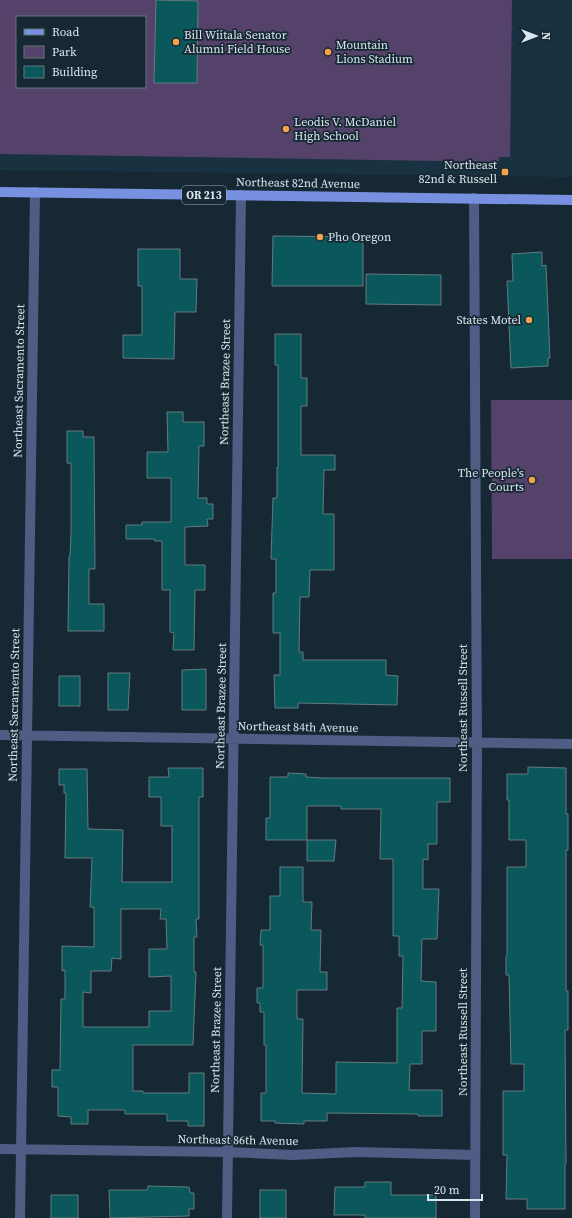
<svg xmlns="http://www.w3.org/2000/svg" width="572" height="1218" viewBox="0 0 572 1218" font-family="'Source Serif 4',serif">
	<style>
		.built { fill: #193241; fill-rule: evenodd }
		.green { fill: #55426a; fill-rule: evenodd }
		.building { fill: #0a575c; stroke: #627d7f; fill-rule: evenodd }
		.lines { fill: none; stroke-linecap: round; stroke-linejoin: round }
		.street { stroke: #4f5c83; stroke-width: 10 }
		.primary { stroke: #7890e0; stroke-width: 10 }
		.poi-dot { fill: #f6a248; stroke: #162833; stroke-width: 1.5 }
		.labels { text-anchor: middle; stroke-width: 3.5; stroke-linejoin: round; paint-order: stroke }
		.shield { fill: #162833; stroke: #9fadb5; stroke-width: 1 }
		.shield-label { font-size: 11px; font-weight: bold; fill: #dae6ed }
		.poi-label { font-size: 12px; fill: #dae6ed; stroke: #162833; text-anchor: start }
		.street-label { font-size: 12px; fill: #dae6ed; stroke: #162833 }
	</style>
	<rect width="100%" height="100%" fill="#162833"/>
	<path class="built" d="M 0,0 L 572,0 L 572,177 L 0,170 ZM 17,17 L 145,17 L 145,87 L 17,87 Z"/>
	<path class="green" d="M 0,0 L 512,0 L 510,157 L 499,157 L 499,162 L 0,154 ZM 17,17 L 145,17 L 145,87 L 17,87 Z
		M 491,400 L 572,400 L 572,559 L 492,559 Z"/>
	<path class="building" d="M 156,0 L 198,1 L 197,83 L 154,83 Z
		M 273,236 L 363,237 L 363,286 L 272,286 Z
		M 138,249 L 180,249 L 180,279 L 197,279 L 196,312 L 175,312 L 174,359 L 123,358 L 123,335 L 142,335 L 142,286 L 138,286 Z
		M 542,252 L 542,266 L 546,265 L 550,358 L 548,358 L 548,366 L 511,368 L 507,281 L 513,281 L 512,254 Z
		M 366,274 L 441,275 L 441,305 L 366,304 Z
		M 275,334 L 301,334 L 301,378 L 307,378 L 307,406 L 301,406 L 301,455 L 335,455 L 335,470 L 324,470 L 323,514 L 334,514 L 334,570 L 310,570 L 309,597 L 300,597 L 299,652 L 303,652 L 303,660 L 386,660 L 386,675 L 398,676 L 397,705 L 298,703 L 298,708 L 275,708 L 274,675 L 280,675 L 280,633 L 273,633 L 273,593 L 276,593 L 276,559 L 271,559 L 273,498 L 277,498 L 277,467 L 278,468 L 278,365 L 275,365 Z
		M 167,412 L 183,412 L 183,422 L 204,422 L 204,446 L 199,446 L 198,498 L 207,498 L 207,504 L 213,504 L 213,519 L 207,519 L 208,526 L 185,527 L 185,565 L 205,565 L 205,590 L 195,590 L 194,650 L 173,650 L 174,633 L 170,632 L 170,590 L 162,590 L 162,541 L 155,541 L 155,539 L 126,539 L 126,525 L 142,525 L 142,522 L 171,522 L 171,478 L 147,478 L 147,452 L 168,452 Z
		M 67,431 L 83,431 L 83,437 L 94,437 L 95,569 L 89,569 L 89,604 L 104,604 L 104,631 L 68,631 L 69,556 L 70,556 L 71,533 L 71,463 L 67,463 Z
		M 206,669 L 206,710 L 182,710 L 182,670 Z
		M 108,673 L 130,673 L 128,710 L 108,710 Z
		M 59,676 L 80,676 L 80,706 L 59,706 Z
		M 528,767 L 566,768 L 566,814 L 568,814 L 568,850 L 566,850 L 566,991 L 568,991 L 568,1030 L 565,1030 L 566,1164 L 565,1164 L 565,1209 L 527,1209 L 527,1199 L 506,1199 L 507,1155 L 503,1155 L 503,1091 L 524,1091 L 524,1064 L 511,1064 L 509,975 L 506,975 L 506,956 L 507,956 L 507,867 L 526,867 L 526,840 L 509,840 L 509,800 L 507,800 L 507,774 L 528,774 Z
		M 168,768 L 203,768 L 203,797 L 199,797 L 199,919 L 196,919 L 197,937 L 194,937 L 194,972 L 196,972 L 193,1045 L 133,1045 L 133,1091 L 143,1091 L 143,1093 L 189,1093 L 189,1073 L 204,1073 L 204,1126 L 188,1126 L 188,1121 L 167,1121 L 167,1114 L 125,1114 L 125,1110 L 88,1110 L 88,1124 L 71,1124 L 71,1117 L 58,1116 L 58,1087 L 52,1087 L 52,1070 L 60,1070 L 61,999 L 65,999 L 65,970 L 62,971 L 62,946 L 94,947 L 94,907 L 90,907 L 92,858 L 65,858 L 66,793 L 64,793 L 64,785 L 59,785 L 59,769 L 87,769 L 88,829 L 123,830 L 122,882 L 172,882 L 172,826 L 161,826 L 161,797 L 149,797 L 149,777 L 169,777 ZM 121,909 L 161,909 L 160,919 L 166,919 L 167,949 L 149,949 L 149,977 L 171,976 L 171,1011 L 149,1011 L 149,1027 L 83,1027 L 83,992 L 91,993 L 91,971 L 111,971 L 112,958 L 121,959 Z
		M 288,773 L 306,774 L 306,777 L 323,778 L 450,778 L 450,802 L 437,802 L 437,844 L 428,844 L 428,860 L 423,859 L 423,889 L 439,889 L 437,939 L 422,939 L 421,981 L 436,982 L 436,1031 L 422,1031 L 422,1064 L 410,1064 L 409,1090 L 442,1090 L 442,1116 L 418,1116 L 418,1114 L 327,1113 L 327,1121 L 304,1121 L 304,1124 L 275,1123 L 275,1121 L 261,1121 L 261,1093 L 266,1093 L 266,1045 L 264,1045 L 264,1012 L 260,1012 L 260,1003 L 257,1003 L 257,988 L 263,988 L 263,945 L 260,945 L 261,930 L 270,930 L 270,896 L 280,896 L 280,867 L 303,867 L 303,902 L 312,902 L 311,930 L 321,930 L 320,972 L 327,972 L 327,990 L 297,990 L 297,1019 L 303,1019 L 302,1093 L 336,1094 L 336,1062 L 397,1063 L 397,1008 L 402,1008 L 403,956 L 399,956 L 399,936 L 393,936 L 393,859 L 380,859 L 381,809 L 341,809 L 341,806 L 307,806 L 307,840 L 266,840 L 266,818 L 270,818 L 270,777 L 288,777 Z
		M 307,840 L 336,840 L 334,861 L 307,861 Z
		M 365,1182 L 391,1182 L 391,1195 L 436,1195 L 436,1218 L 365,1218 L 365,1215 L 334,1215 L 335,1187 L 365,1187 Z
		M 148,1186 L 189,1187 L 190,1193 L 194,1193 L 194,1209 L 189,1209 L 189,1216 L 110,1218 L 109,1190 L 147,1190 Z
		M 260,1190 L 286,1190 L 286,1218 L 260,1218 Z
		M 51,1195 L 78,1195 L 78,1218 L 51,1218 Z"/>
	<g class="lines">
		<path class="street" d="M 474,198 L 477,743 L 475,1218
			M 0,735 L 572,744
			M 0,1149 L 227,1152 L 293,1155 L 356,1152 L 475,1155
			M 20,1218 L 35,192
			M 227,1218 L 241,195"/>
		<path class="primary" d="M 0,192 L 572,200"/>
	</g>
	<g class="poi-dot">
		<circle cx="176" cy="42" r="4"/>
		<circle cx="328" cy="52" r="4"/>
		<circle cx="286" cy="129" r="4"/>
		<rect x="501" y="168" width="8" height="8" rx="2"/>
		<circle cx="320" cy="237" r="4"/>
		<circle cx="529" cy="320" r="4"/>
		<circle cx="532" cy="480" r="4"/>
	</g>
	<g class="labels">
		<rect class="shield" x="182" y="186" width="44" height="18" rx="3"/>
		<g class="shield-label">
			<text x="204" y="199">OR 213</text>
		</g>
		<g class="poi-label">
			<text x="184" y="39">Bill Wiitala Senator<tspan x="184" dy="14">Alumni Field House</tspan></text>
			<text x="336" y="49">Mountain<tspan x="336" dy="14">Lions Stadium</tspan></text>
			<text x="294" y="126">Leodis V. McDaniel<tspan x="294" dy="14">High School</tspan></text>
			<text x="497" y="169" text-anchor="end">Northeast<tspan x="497" dy="14">82nd &amp; Russell</tspan></text>
			<text x="328" y="241">Pho Oregon</text>
			<text x="521" y="324" text-anchor="end">States Motel</text>
			<text x="524" y="477" text-anchor="end">The People's<tspan x="524" dy="14">Courts</tspan></text>
		</g>
		<g class="street-label">
			<text transform="translate(298 183) rotate(1)" y="4">Northeast 82nd Avenue</text>
			<text transform="translate(19 381) rotate(-89)" y="4">Northeast Sacramento Street</text>
			<text transform="translate(225 382) rotate(-89)" y="4">Northeast Brazee Street</text>
			<text transform="translate(14 705) rotate(-89)" y="4">Northeast Sacramento Street</text>
			<text transform="translate(221 706) rotate(-89)" y="4">Northeast Brazee Street</text>
			<text transform="translate(463 708) rotate(-90)" y="4">Northeast Russell Street</text>
			<text transform="translate(298 727) rotate(1)" y="4">Northeast 84th Avenue</text>
			<text transform="translate(216 1030) rotate(-89)" y="4">Northeast Brazee Street</text>
			<text transform="translate(463 1032) rotate(-90)" y="4">Northeast Russell Street</text>
			<text transform="translate(238 1140) rotate(1)" y="4">Northeast 86th Avenue</text>
		</g>
	</g>
	<rect x="16" y="16" width="130" height="72" fill="#162833" stroke="#64747d"/>
	<rect x="24" y="29" width="20" height="6" fill="#7890e0" stroke="#64747d"/>
	<text x="52" y="36" font-size="12" fill="#dae6ed">Road</text>
	<rect x="24" y="46" width="20" height="12" fill="#55426a" stroke="#64747d"/>
	<text x="52" y="56" font-size="12" fill="#dae6ed">Park</text>
	<rect x="24" y="66" width="20" height="12" fill="#0a575c" stroke="#64747d"/>
	<text x="52" y="76" font-size="12" fill="#dae6ed">Building</text>
	<g transform="translate(536 36) rotate(90)" stroke="#162833" stroke-width="3" paint-order="stroke">
	<path d="M0-3L7 15L0 10L-7 15Z" fill="#dae6ed"/>
	<text y="-6" font-size="11" font-weight="bold" text-anchor="middle" fill="#dae6ed">N</text>
	</g>
	<path d="M428 1194v6h54v-6" fill="none" stroke="#dae6ed" stroke-width="2"/>
	<text x="434" y="1194" font-size="12" fill="#dae6ed" stroke="#162833" stroke-width="3" paint-order="stroke">20 m</text>
</svg>
